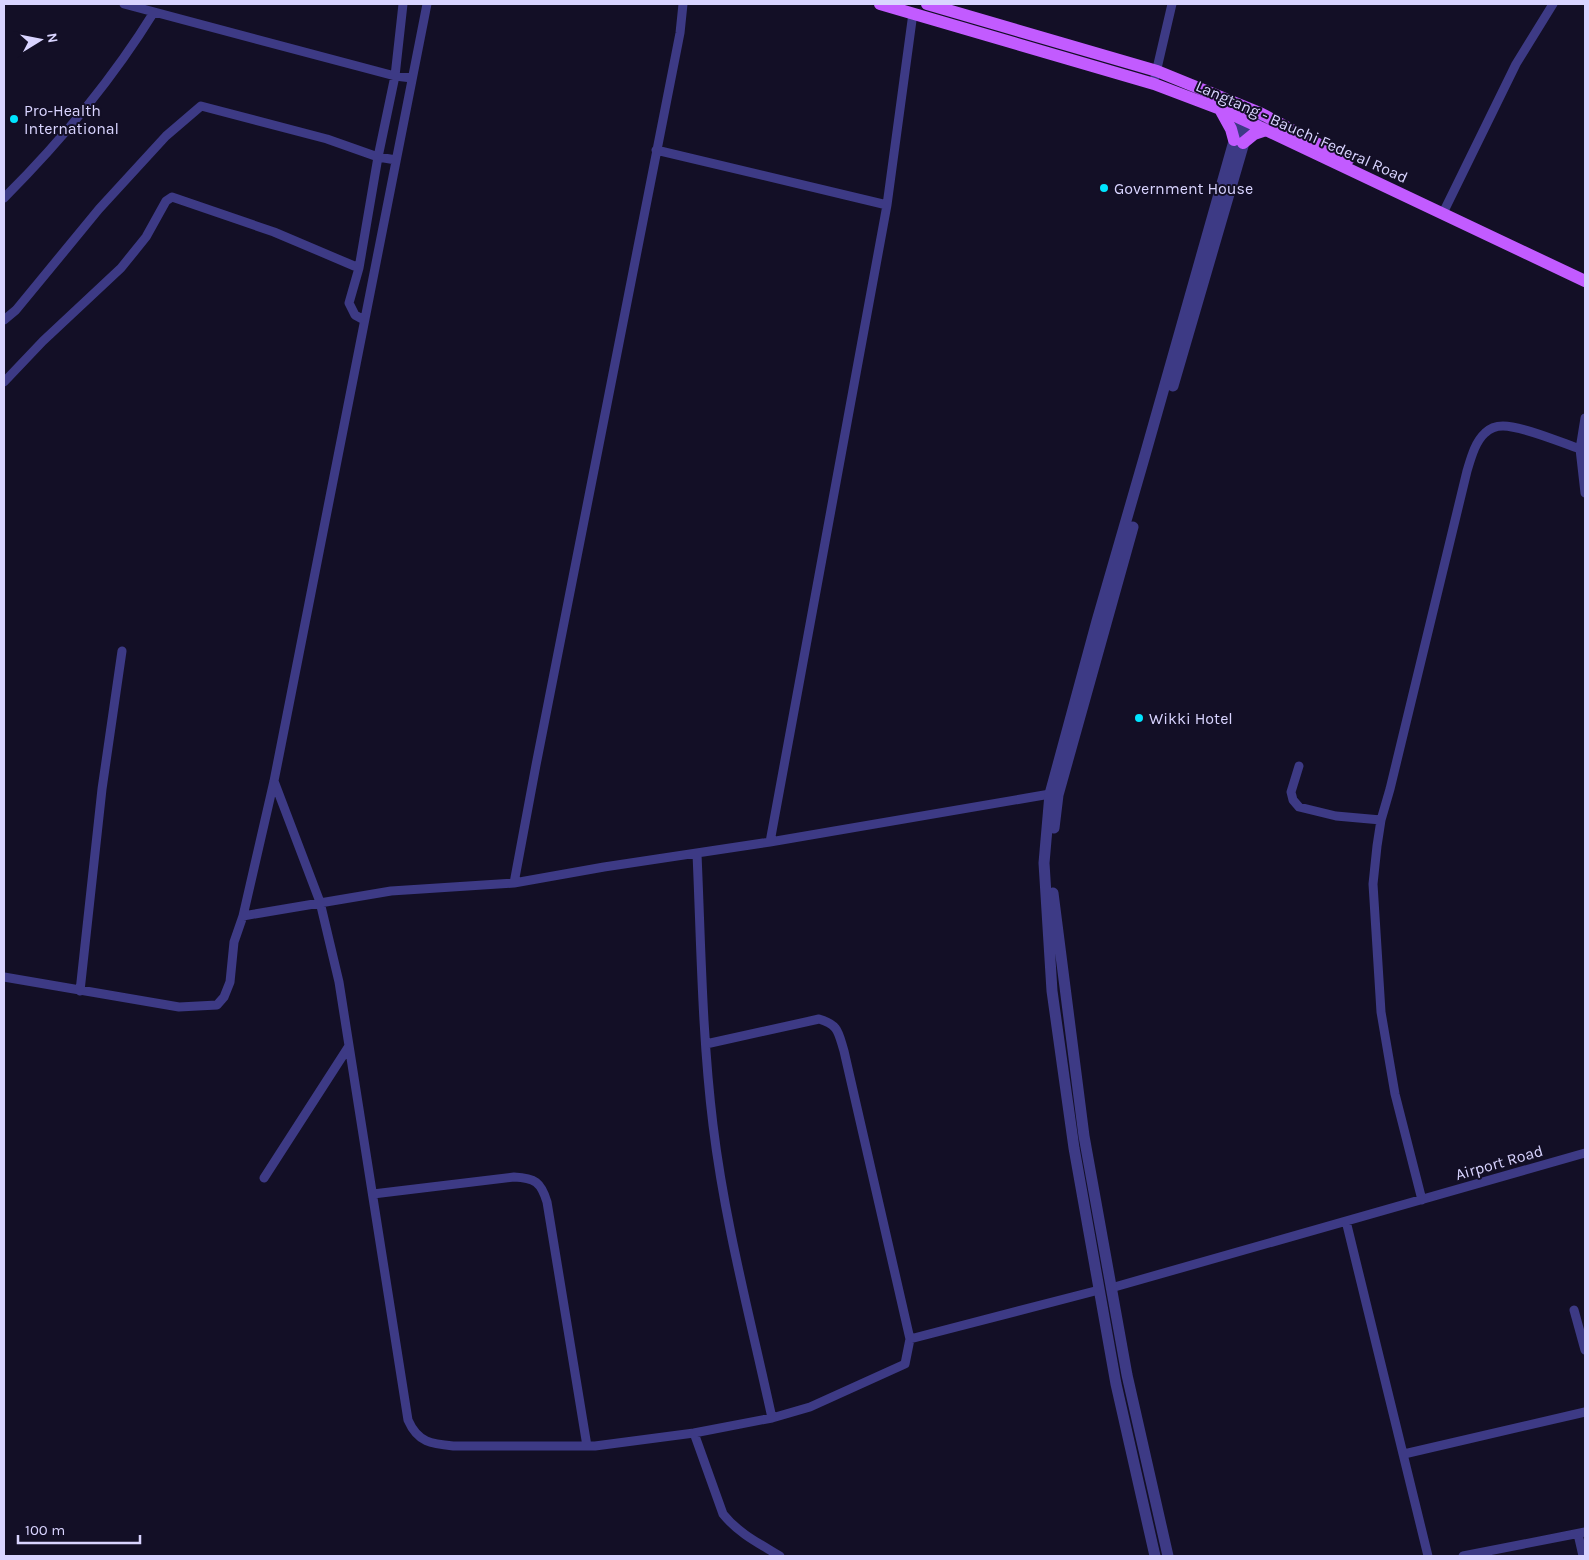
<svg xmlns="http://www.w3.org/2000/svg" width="1589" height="1560" viewBox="0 0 1589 1560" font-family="Karla,sans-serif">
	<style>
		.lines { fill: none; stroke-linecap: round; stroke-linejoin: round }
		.minor { stroke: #3d3a85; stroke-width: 9 }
		.tertiary { stroke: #3d3a85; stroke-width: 11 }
		.primary { stroke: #c25bff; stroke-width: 12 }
		.poi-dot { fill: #00e5ff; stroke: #130f26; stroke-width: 2 }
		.labels { text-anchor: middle; stroke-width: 4; stroke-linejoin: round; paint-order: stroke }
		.poi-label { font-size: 16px; fill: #d9d4ff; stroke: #130f26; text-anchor: start }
		.street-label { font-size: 16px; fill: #d9d4ff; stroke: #130f26 }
	</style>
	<rect width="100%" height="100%" fill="#130f26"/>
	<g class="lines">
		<path class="minor" d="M 124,4 L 395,76 L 412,78
			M 1155,77 L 1172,4
			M 656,150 L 887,205
			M 4,198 C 60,142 112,80 154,12
			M 1443,213 L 1516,64 L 1553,4
			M 359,268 L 378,157 L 395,76 L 403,4
			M 4,320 L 16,310 L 99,209 L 166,136 L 201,106 L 327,139 L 378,157 L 396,160
			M 4,382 L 43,341 L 121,268 L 146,237 L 166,201 L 172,197 L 274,232 L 359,268 L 349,303 L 355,315 L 364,320
			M 1585,418 L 1580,449 L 1585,493
			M 1299,766 L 1291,792 L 1293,800 L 1299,807 L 1336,816 L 1381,820
			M 274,781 L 320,902 L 339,982 L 408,1420 C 418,1443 432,1444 454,1446 L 595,1446 L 694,1433 L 772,1418 L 810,1407 L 905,1364 L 910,1339 L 844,1051 C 838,1032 839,1025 819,1019 L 706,1044
			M 770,842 L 887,205 L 913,13
			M 697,854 C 701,944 702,1035 713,1125 C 725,1224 751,1321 772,1418
			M 514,883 L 536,765 L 680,33 L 683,4
			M 243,916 L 391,891 L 514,883 L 604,867 L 770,842 L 1050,794 L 1055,795
			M 4,977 L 179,1007 L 217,1005 L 224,997 L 230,982 L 234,942 L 243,916 L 274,781 L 427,4
			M 80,991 L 102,789 L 122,651
			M 264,1178 L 349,1046
			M 373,1194 L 514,1177 C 535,1178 541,1182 547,1202 L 587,1446
			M 1422,1200 L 1395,1094 L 1381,1012 L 1373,884 L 1377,846 L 1381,820 L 1390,789 L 1467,471 C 1471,458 1475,442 1485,433 C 1490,428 1497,426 1503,426 C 1522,426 1560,442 1580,449
			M 1346,1221 L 1428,1556
			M 1111,1288 L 1585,1153
			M 1574,1310 L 1585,1350
			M 910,1339 L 1099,1290
			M 694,1433 L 723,1514 C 738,1533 760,1544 780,1556
			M 1404,1454 L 1585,1412
			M 1578,1534 L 1583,1556
			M 1463,1556 L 1585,1532"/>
		<path class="tertiary" d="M 1173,386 L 1248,129 L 1243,114
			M 1054,828 L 1058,795 L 1133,527
			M 1053,893 L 1084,1136 L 1127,1375 L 1168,1556
			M 1155,1556 L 1116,1384 L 1074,1148 L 1052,991 L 1044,863 L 1050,794 L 1097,621 L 1145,455 L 1238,127 L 1244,121 L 1263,115"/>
		<path class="primary" d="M 880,4 L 1154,84 L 1220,109 L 1266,130 L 1585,281
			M 927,4 L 1157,71 L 1260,113 L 1348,160
			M 1220,109 L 1231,129 L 1234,140
			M 1243,143 L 1254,134 L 1266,130"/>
	</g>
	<g class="poi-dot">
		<circle cx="14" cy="119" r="5"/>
		<circle cx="1104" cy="188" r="5"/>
		<circle cx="1139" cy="718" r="5"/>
	</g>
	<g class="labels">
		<g class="poi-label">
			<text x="24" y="116">Pro-Health<tspan x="24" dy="18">International</tspan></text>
			<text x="1114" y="194">Government House</text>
			<text x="1149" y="724">Wikki Hotel</text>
		</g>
		<g class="street-label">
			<text transform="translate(1302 131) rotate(24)" y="6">Langtang - Bauchi Federal Road</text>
			<text transform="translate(1499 1162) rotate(-16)" y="6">Airport Road</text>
		</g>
	</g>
	<rect width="1589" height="1560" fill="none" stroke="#d9d4ff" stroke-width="10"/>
	<g transform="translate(40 40) rotate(80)" stroke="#130f26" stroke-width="4" paint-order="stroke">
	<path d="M0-4L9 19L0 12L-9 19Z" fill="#d9d4ff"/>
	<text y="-8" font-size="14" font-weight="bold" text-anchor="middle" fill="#d9d4ff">N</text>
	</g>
	<path d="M18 1535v8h122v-8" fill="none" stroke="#d9d4ff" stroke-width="2.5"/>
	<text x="25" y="1535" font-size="15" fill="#d9d4ff" stroke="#130f26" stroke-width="4" paint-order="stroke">100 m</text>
</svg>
